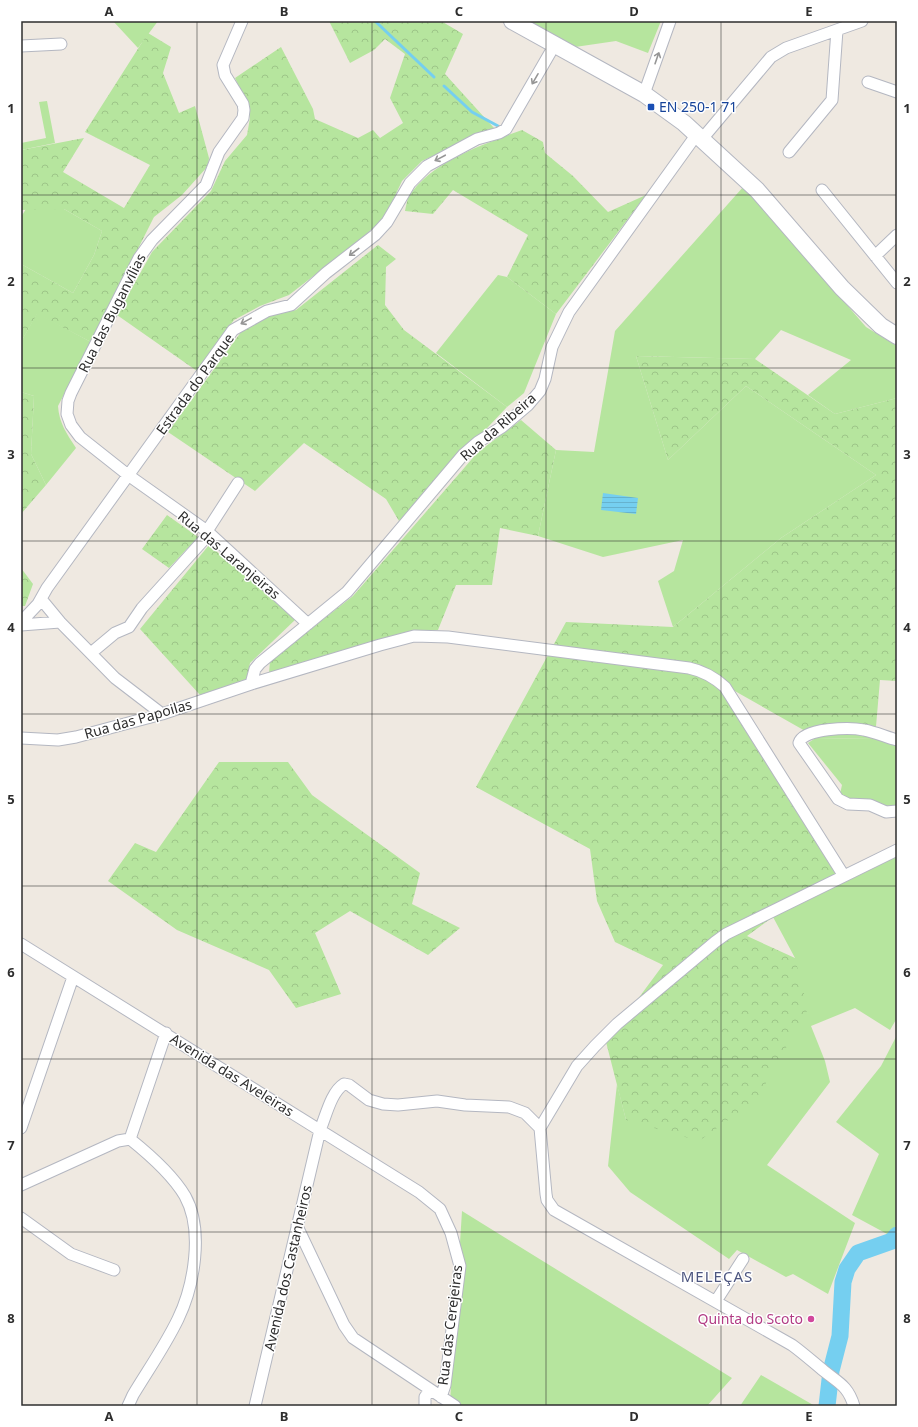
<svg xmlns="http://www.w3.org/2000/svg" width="918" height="1427" viewBox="0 0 918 1427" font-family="'Noto Sans',sans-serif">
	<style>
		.green { fill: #b6e59e }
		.forest { fill: url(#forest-crowns) }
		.water { fill: url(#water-rules) }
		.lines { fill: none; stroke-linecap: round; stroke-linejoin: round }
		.stream { stroke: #75cff0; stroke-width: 3 }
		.river { stroke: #75cff0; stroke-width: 17 }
		.street-casing { stroke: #b4b7c1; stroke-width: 13 }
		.secondary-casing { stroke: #b4b7c1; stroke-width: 18 }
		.street { stroke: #fff; stroke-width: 11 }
		.secondary { stroke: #fff; stroke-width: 16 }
		.oneway { stroke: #969696 }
		.grid { fill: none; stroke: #2e2e2e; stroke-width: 1; stroke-opacity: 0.55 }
		.transit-dot { fill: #1a4fb4; stroke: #fff; stroke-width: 1.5 }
		.hotel-dot { fill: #d1479c; stroke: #fff; stroke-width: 1.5 }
		.labels { text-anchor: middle; stroke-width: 3; stroke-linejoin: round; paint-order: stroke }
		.transit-label { font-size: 14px; fill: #164399; stroke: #fff; text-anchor: start }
		.street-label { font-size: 14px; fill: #2e2e2e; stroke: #fff }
		.hotel-label { font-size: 14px; fill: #b23c85; stroke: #fff; text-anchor: end }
		.neighbourhood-label { font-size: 15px; letter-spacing: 1px; fill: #4d5680; stroke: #fff }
		.neatline { fill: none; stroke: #2e2e2e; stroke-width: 1.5 }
		.grid-label { font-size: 13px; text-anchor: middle; font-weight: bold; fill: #2e2e2e }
	</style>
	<defs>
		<pattern id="forest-crowns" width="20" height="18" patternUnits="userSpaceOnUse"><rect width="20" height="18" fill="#b6e59e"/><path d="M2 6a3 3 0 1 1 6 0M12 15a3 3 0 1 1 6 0" fill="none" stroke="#9dc588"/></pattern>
		<pattern id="water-rules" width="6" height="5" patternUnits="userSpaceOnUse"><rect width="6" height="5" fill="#75cff0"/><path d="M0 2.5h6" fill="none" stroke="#66b2ce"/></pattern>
	</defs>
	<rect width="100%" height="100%" fill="#efe9e1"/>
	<path class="green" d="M 113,21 L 158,21 L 138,48 Z
		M 529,21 L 661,21 L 648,53 L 616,41 L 575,47 Z
		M 47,101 L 55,143 L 21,150 L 21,143 L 46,138 L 39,102 Z
		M 744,186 L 866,327 L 897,346 L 897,398 L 835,414 L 808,395 L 851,360 L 781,330 L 755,359 L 636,356 L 668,460 L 746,386 L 876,475 L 781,538 L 673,627 L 658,581 L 674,571 L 683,540 L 603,557 L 538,536 L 556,450 L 594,452 L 615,331 Z
		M 26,209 L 64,209 L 102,231 L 94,255 L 73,293 L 21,264 L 21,217 Z
		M 498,275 L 507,277 L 556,314 L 524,393 L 507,407 L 436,353 Z
		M 37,313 L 91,342 L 58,406 C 59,423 67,434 76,448 L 46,485 L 31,454 L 34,396 L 21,392 L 21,342 Z
		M 875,738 L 897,743 L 897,807 L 892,808 L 848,799 L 840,794 L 842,785 L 808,743 L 814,739 Z
		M 897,855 L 897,1018 L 890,1030 L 855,1008 L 811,1026 L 825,1061 L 830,1082 L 767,1165 L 855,1223 L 828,1294 L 793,1274 L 786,1277 L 737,1250 L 729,1259 L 630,1192 L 608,1166 L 617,1084 L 626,1120 L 795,958 L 773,917 Z
		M 897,1035 L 897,1224 L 889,1235 L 852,1215 L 879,1154 L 836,1122 L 881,1066 Z
		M 462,1211 L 732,1378 L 707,1406 L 455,1406 L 450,1402 Z
		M 761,1375 L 815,1406 L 740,1406 Z"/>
	<path class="forest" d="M 329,21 L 441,21 L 463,34 L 445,74 L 494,128 L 422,161 L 402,181 L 385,217 L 361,239 L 289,295 L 260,306 L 234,320 L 197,371 L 117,315 L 152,252 L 211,191 L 225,161 L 247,135 L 250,118 L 247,103 L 235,78 L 281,47 L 313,109 L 315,119 L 358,138 L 373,130 L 380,138 L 403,123 L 390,98 L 405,54 L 385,39 L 374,50 L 350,63 Z
		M 148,33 L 171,47 L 163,73 L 179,113 L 195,106 L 209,158 L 208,166 L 182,195 L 154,217 L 91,342 L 37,314 L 21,342 L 21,264 L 73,293 L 94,255 L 102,231 L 64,209 L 21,210 L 21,150 L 84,138 L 63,172 L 124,208 L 150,165 L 85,132 Z
		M 522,130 L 543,142 L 545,153 L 573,176 L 608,212 L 646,195 L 556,314 L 507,277 L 528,235 L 453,190 L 433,214 L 405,211 C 406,206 407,200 409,196 C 432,161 484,144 522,130 Z
		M 378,245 L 396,259 L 386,267 L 385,305 L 404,330 L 507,407 L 399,521 L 386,499 L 304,443 L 255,491 L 168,432 L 241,332 L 271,315 L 296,310 Z
		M 636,356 L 755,359 L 835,414 L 897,398 L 897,681 L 880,680 L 875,738 L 814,739 L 807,732 L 733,690 L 848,880 L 773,917 L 747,936 L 795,958 L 808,1009 L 757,1099 L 699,1141 L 626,1120 L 606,1042 L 663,965 L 615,942 L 597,901 L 590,849 L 476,787 L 566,622 L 673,627 L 781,538 L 876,475 L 746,386 L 668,460 Z
		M 21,392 L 34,396 L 31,454 L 46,485 L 21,514 Z
		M 521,420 L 556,450 L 538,536 L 500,528 L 492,585 L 456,585 L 438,630 L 415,630 L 269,673 L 270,661 L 353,596 L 478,452 Z
		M 167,515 L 198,537 L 169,568 L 142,549 Z
		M 209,545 L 296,619 L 250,663 L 247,679 L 200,695 L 140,629 Z
		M 21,568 L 33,584 L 25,606 L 21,606 Z
		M 219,762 L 288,762 L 312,795 L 420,873 L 412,904 L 460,928 L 428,955 L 350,911 L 315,933 L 341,994 L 296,1008 L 269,970 L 177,930 L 108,881 L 135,843 L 156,852 Z"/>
	<path class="water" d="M 603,493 L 638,498 L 636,514 L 601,510 Z"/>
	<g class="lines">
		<path class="stream" d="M 375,21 L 434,77
			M 444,86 L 472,112 L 498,126"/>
		<path class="river" d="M 827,1406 L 831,1371 L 840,1336 L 843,1282 L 847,1269 L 858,1253 L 892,1241 L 897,1235"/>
		<defs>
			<path id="street" d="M 242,21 L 223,65 L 225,75 L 243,104 L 244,110 L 243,118 L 219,152 L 206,185 L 152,240 L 139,258 L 71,393 L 68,401 L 67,414 L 71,425 L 80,437 L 128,475 L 207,531 L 308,624
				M 21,46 L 61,44
				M 868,82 L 897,92
				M 644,94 L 670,21
				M 702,139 L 771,57 L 786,48 L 862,21
				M 789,152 L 832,100 L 837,30
				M 822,190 L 897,283
				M 875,256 L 897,235
				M 207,531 L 238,483
				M 41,599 L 60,622 L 115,678 L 162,714
				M 21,622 L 38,604 L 47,588 L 233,330 L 267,311 L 291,305 L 326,273 L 375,235 L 387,222 L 410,183 L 427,166 L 477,139 L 499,133 L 506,129 L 554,46
				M 21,625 L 60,622
				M 91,653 L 115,633 L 129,627 L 142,608 L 209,534
				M 251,684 L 255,669 L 260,663 L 347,592 L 463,455 L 478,442 L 502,427 L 528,405 L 540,391 L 545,379 L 552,347 L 569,312 L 697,134
				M 21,738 L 58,740 L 76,737 L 162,714 L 251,684 L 380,645 L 414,636 L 448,637 L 689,668 C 703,671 714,677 725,687 L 844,876
				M 897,740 C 886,737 875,732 864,730 C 850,727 803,728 799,743 L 838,799 L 848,804 L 870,805 L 886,812 L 897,811
				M 21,944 L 419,1192 L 440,1209 L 451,1233 L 460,1266 L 445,1385 L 441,1397
				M 21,1128 L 73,977
				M 540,1128 L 577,1066 L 595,1046 L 617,1024 L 715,942 L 726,934 L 897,850
				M 130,1139 L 166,1033
				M 21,1185 L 118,1141 L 130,1139
				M 21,1218 L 71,1254 L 114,1270
				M 297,1226 L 344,1325 L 353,1338 L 455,1406
				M 716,1301 L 743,1259
				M 128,1406 L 133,1395 C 148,1370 165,1346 178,1319 C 194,1286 204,1230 185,1196 C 172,1174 150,1155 130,1139
				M 255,1406 L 320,1130 C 326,1116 331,1092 344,1084 L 349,1085 L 369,1100 L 383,1104 L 398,1105 L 437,1101 L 465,1105 L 509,1107 L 525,1113 L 540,1128 L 546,1194 L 547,1200 L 554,1210 L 792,1345 C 803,1353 813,1362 824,1371 C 839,1383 848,1386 854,1406
				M 425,1406 L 425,1397 L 430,1390"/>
			<path id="secondary" d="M 512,21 L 644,94 L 684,123 L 757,190 L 842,288 L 881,326 L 897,336"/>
		</defs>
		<use href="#street" class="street-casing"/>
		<use href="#secondary" class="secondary-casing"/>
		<use href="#street" class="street"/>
		<use href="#secondary" class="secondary"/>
	</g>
	<defs><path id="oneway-shaft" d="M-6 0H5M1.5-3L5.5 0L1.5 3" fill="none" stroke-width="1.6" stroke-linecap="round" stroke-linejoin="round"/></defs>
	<g class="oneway">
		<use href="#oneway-shaft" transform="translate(657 58) rotate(-71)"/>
		<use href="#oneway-shaft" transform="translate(535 79) rotate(120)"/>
		<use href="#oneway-shaft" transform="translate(440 158) rotate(152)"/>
		<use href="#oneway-shaft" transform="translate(354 252) rotate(143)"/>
		<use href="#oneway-shaft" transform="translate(246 321) rotate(151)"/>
	</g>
	<path class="grid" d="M 197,21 L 197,1406M 372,21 L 372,1406M 546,21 L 546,1406M 721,21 L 721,1406M 21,195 L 897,195M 21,368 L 897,368M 21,541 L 897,541M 21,714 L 897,714M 21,886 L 897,886M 21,1059 L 897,1059M 21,1232 L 897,1232"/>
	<rect class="transit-dot" x="647" y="103" width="8" height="8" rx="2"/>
	<circle class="hotel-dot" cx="811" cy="1319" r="4"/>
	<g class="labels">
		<g class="transit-label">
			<text x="659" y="112">EN 250-1 71</text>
		</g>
		<g class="street-label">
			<text transform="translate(112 313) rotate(-63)" y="5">Rua das Buganvílias</text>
			<text transform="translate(195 384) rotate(-54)" y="5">Estrada do Parque</text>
			<text transform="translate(498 427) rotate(-41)" y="5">Rua da Ribeira</text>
			<text transform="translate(229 555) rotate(40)" y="5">Rua das Laranjeiras</text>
			<text transform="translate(138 719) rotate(-16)" y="5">Rua das Papoilas</text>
			<text transform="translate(232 1075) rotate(32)" y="5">Avenida das Aveleiras</text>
			<text transform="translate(288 1268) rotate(-77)" y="5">Avenida dos Castanheiros</text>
			<text transform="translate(450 1325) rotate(-83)" y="5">Rua das Cerejeiras</text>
		</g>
		<g class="hotel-label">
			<text x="803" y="1324">Quinta do Scoto</text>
		</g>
		<g class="neighbourhood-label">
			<text x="717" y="1282">MELEÇAS</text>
		</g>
	</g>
	<rect width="918" height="1427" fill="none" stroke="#ffffff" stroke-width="44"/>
	<rect x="22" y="22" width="874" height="1383" class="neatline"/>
	<g class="grid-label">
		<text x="109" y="16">A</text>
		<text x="284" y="16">B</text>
		<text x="459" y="16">C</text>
		<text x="634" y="16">D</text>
		<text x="809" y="16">E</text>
		<text x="11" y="113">1</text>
		<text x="907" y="113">1</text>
		<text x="11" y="286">2</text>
		<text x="907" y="286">2</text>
		<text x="11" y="459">3</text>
		<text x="907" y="459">3</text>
		<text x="11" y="632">4</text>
		<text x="907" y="632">4</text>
		<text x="11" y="804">5</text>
		<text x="907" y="804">5</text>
		<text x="11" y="977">6</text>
		<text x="907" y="977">6</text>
		<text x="11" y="1150">7</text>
		<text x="907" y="1150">7</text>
		<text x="11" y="1323">8</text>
		<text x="907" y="1323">8</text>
		<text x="109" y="1421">A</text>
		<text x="284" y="1421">B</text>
		<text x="459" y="1421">C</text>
		<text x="634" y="1421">D</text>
		<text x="809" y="1421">E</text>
	</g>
</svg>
